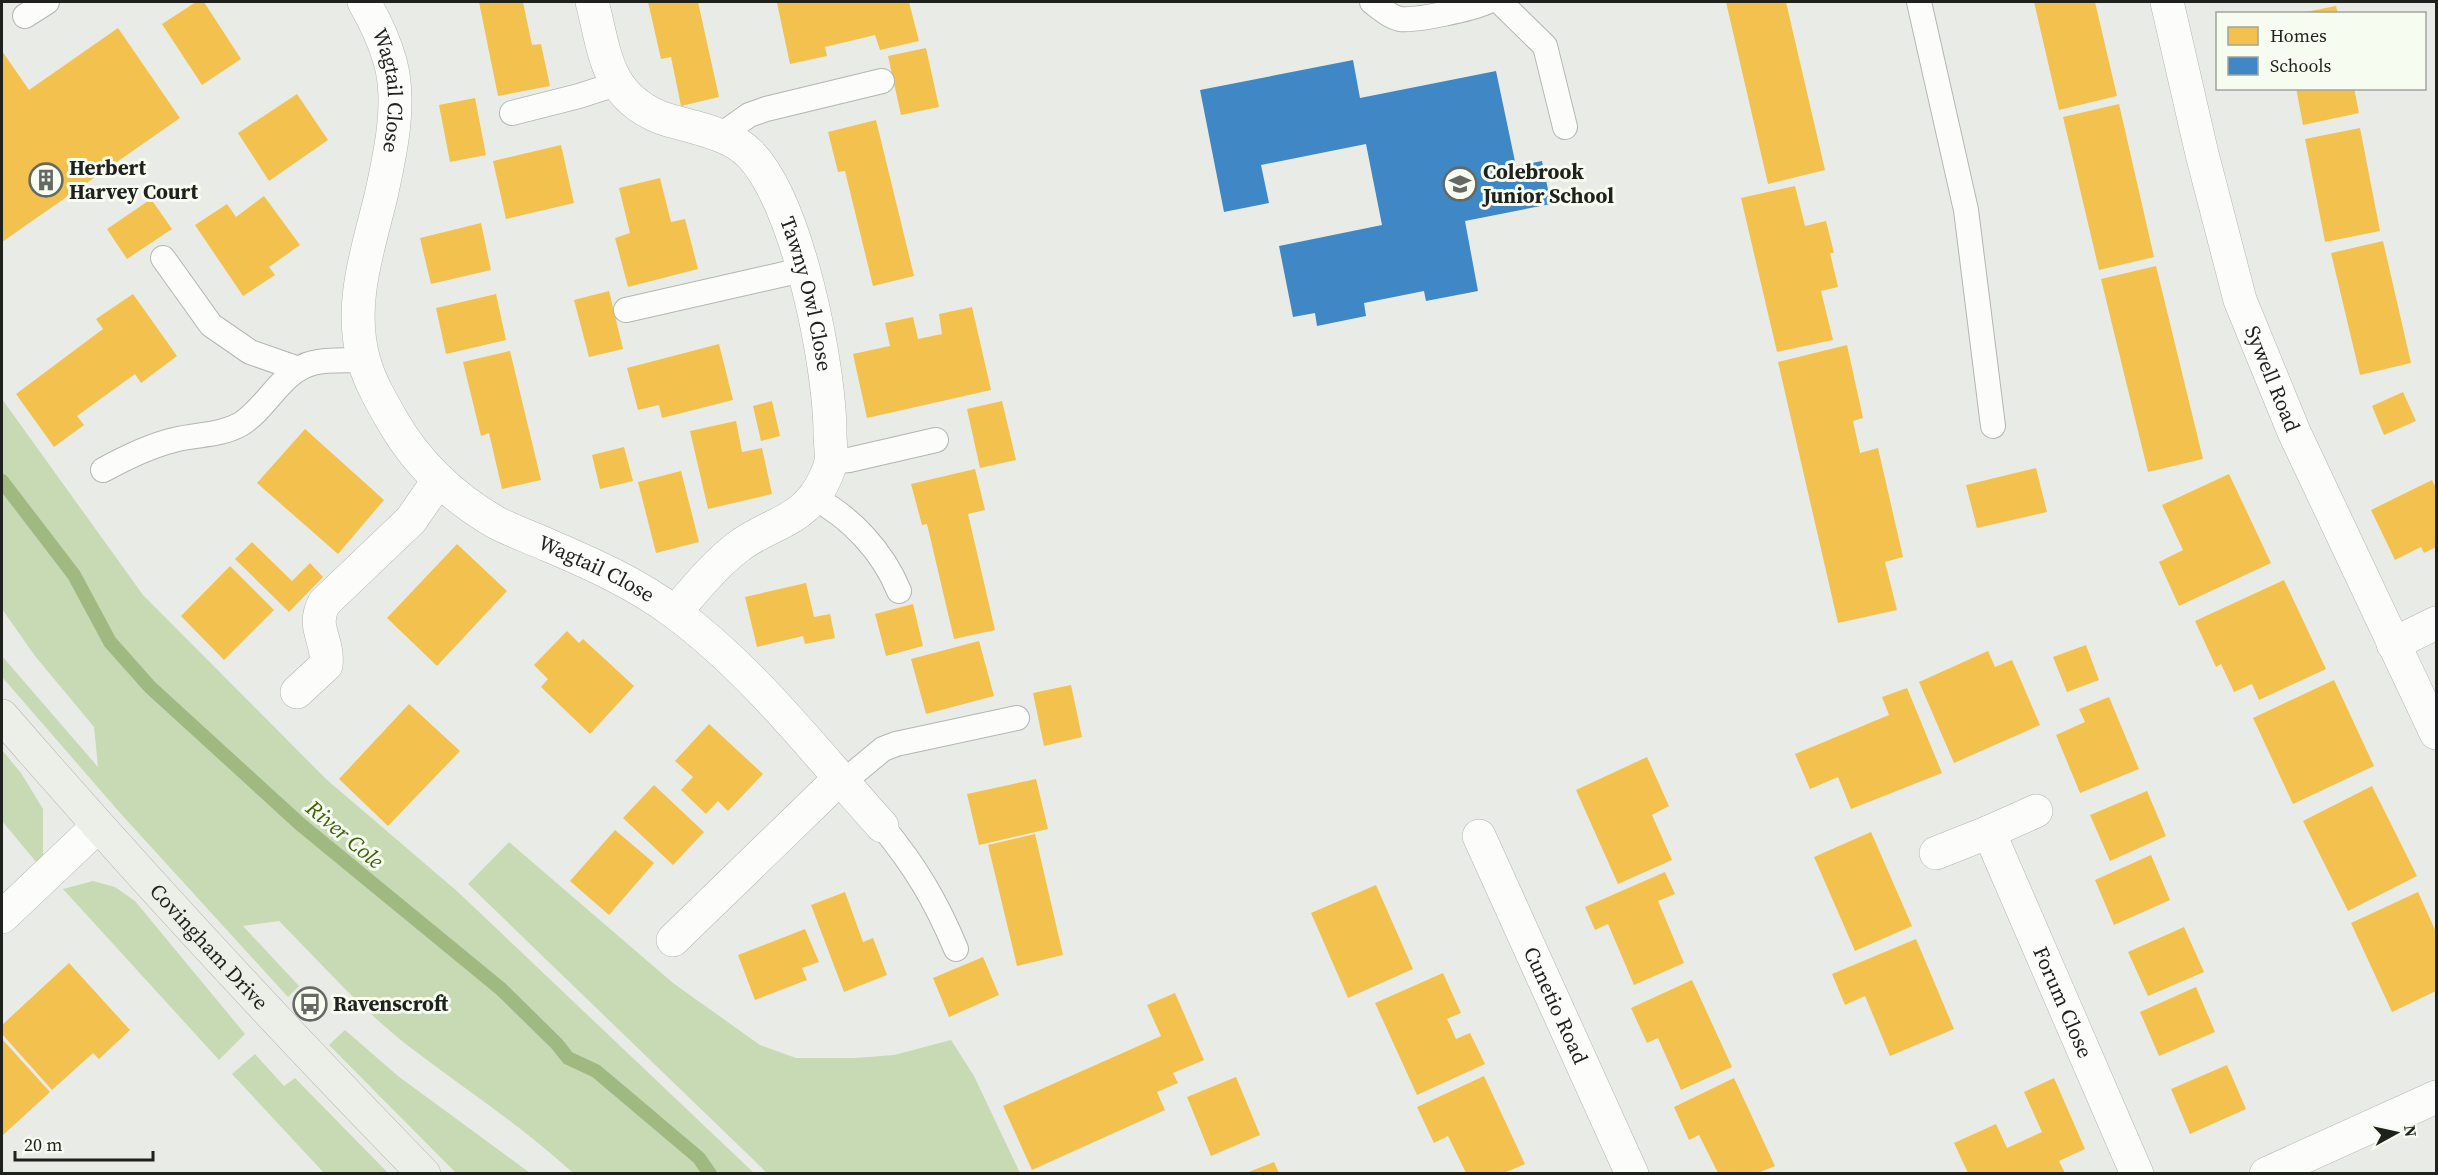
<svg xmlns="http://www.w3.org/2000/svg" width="2438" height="1175" viewBox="0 0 2438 1175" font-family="'Source Serif 4',serif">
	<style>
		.green { fill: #c7dab4 }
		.homes { fill: #f2c14e }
		.schools { fill: #3f88c5 }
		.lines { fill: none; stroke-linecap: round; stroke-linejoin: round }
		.stream { stroke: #a0b981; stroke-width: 14 }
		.lane-casing { stroke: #b3b5b1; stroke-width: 26 }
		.street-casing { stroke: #b3b5b1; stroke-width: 34 }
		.secondary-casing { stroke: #b3b5b1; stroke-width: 34 }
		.lane { stroke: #fcfcfb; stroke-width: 24 }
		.street { stroke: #fcfcfb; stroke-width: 33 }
		.secondary { stroke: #eceee8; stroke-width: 33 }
		.labels { text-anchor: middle; stroke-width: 6; stroke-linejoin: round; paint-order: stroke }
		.street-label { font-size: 21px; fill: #1f211d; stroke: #f6fcf0 }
		.poi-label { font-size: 21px; font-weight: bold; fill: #1f211d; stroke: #f6fcf0; text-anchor: start }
		.water-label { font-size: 22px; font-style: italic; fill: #406009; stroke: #f6fcf0 }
	</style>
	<rect width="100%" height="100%" fill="#e9ece6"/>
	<path class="green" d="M 2,399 L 143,595 L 326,779 L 458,892 L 754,1173 L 573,1173 C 521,1125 463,1088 407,1045 C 360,1008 321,963 279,921 L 243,926 L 299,986 L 288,997 L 121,814 L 2,677 L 2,656 L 98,767 L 94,727 L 35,656 L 2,609 Z
		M 2,750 L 21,773 L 43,809 L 43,855 L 37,863 L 2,821 Z
		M 509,842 L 673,983 L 760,1045 L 796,1058 L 855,1058 L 894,1055 L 951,1040 L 974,1076 L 1020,1173 L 767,1173 L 468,884 Z
		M 93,881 L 115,887 L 135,901 L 245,1034 L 219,1060 L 63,889 Z
		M 345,1030 L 398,1076 L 530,1173 L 456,1173 L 329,1045 Z
		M 255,1054 L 284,1086 L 295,1078 L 388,1173 L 324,1173 L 232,1074 Z"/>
	<path class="homes" d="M 196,2 L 204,2 L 241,59 L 202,85 L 162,24 Z
		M 479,2 L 523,2 L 532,45 L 541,44 L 550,86 L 498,96 Z
		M 648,2 L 698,2 L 719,97 L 681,106 L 671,57 L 661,59 Z
		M 783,2 L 909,2 L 919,41 L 880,50 L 875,35 L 825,47 L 827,56 L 790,64 L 777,3 Z
		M 1726,2 L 1786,2 L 1825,170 L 1768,184 Z
		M 2034,2 L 2095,2 L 2117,96 L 2059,110 Z
		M 2336,6 L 2338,14 L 2306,14 L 2306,12 Z
		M 118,28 L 180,118 L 2,242 L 2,51 L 29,90 Z
		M 926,48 L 939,107 L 901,115 L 888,56 Z
		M 2296,88 L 2354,88 L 2359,113 L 2303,125 Z
		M 297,94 L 328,140 L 269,181 L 238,133 Z
		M 475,98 L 486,155 L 450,162 L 439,105 Z
		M 2119,104 L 2154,257 L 2099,270 L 2063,117 Z
		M 876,120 L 914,276 L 873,286 L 845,171 L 838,172 L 828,132 Z
		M 2360,128 L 2380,231 L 2325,242 L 2305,139 Z
		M 561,145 L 574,203 L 506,219 L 493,161 Z
		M 660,178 L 671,222 L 685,219 L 698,269 L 628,287 L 615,238 L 630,233 L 619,188 Z
		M 1795,186 L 1805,226 L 1826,221 L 1834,253 L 1830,253 L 1838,287 L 1821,291 L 1833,340 L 1777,352 L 1741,198 Z
		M 264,196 L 300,245 L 269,267 L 275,275 L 243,296 L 195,225 L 227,204 L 236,217 Z
		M 151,199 L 172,229 L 127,259 L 107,229 Z
		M 481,223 L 491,270 L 431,284 L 420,238 Z
		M 2383,241 L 2411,363 L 2360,375 L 2331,253 Z
		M 2156,266 L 2203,459 L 2148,472 L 2101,279 Z
		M 609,291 L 623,349 L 589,357 L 574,300 Z
		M 133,294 L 177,356 L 141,383 L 135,374 L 77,416 L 84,425 L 54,447 L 16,394 L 103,329 L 96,319 Z
		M 496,294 L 506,340 L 446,354 L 436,308 Z
		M 972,307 L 991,390 L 867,418 L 853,354 L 890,346 L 885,323 L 913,317 L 918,339 L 942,334 L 939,314 Z
		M 719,344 L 733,400 L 662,418 L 659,405 L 638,410 L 627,368 Z
		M 1847,345 L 1863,418 L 1853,421 L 1860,453 L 1878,448 L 1903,557 L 1885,562 L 1897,610 L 1838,623 L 1778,362 Z
		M 510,351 L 541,480 L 502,489 L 489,433 L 481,436 L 463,362 Z
		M 2403,392 L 2416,421 L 2384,435 L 2372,406 Z
		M 772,401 L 780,436 L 761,441 L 753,406 Z
		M 1002,401 L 1016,460 L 980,468 L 967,409 Z
		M 736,421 L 742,452 L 762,448 L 772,494 L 708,509 L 690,431 Z
		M 305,429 L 384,500 L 338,554 L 257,483 Z
		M 624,447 L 633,481 L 600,489 L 592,455 Z
		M 2036,468 L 2047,512 L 1977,528 L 1966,485 Z
		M 975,469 L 985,510 L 968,514 L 995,630 L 954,639 L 927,524 L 922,525 L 911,484 Z
		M 681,471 L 699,542 L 656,553 L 638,482 Z
		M 2229,474 L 2271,563 L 2179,606 L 2159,562 L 2183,550 L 2162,505 Z
		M 2432,480 L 2436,488 L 2436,547 L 2424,553 L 2421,547 L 2395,560 L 2371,510 Z
		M 252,542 L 292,581 L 310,563 L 323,577 L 289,612 L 235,559 Z
		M 457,544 L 507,591 L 437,666 L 387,618 Z
		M 230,566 L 274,610 L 224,660 L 181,616 Z
		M 2284,580 L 2326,669 L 2259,700 L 2252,684 L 2234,692 L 2221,664 L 2216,667 L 2195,621 Z
		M 806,583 L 814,617 L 830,614 L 835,638 L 805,644 L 803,636 L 757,647 L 745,597 Z
		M 913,604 L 923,646 L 886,656 L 875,614 Z
		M 567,631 L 579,643 L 583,639 L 634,686 L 590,734 L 541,687 L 548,679 L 534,665 Z
		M 979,641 L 994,696 L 926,714 L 911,659 Z
		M 2086,645 L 2099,680 L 2067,692 L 2053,657 Z
		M 1988,651 L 1995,667 L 2012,660 L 2040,725 L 1954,763 L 1919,682 Z
		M 2334,680 L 2374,766 L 2293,804 L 2253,718 Z
		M 1071,685 L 1082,737 L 1044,746 L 1033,693 Z
		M 1907,688 L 1942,773 L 1851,809 L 1838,777 L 1810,789 L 1795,754 L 1889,715 L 1882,697 Z
		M 2109,697 L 2139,769 L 2080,793 L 2056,735 L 2085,722 L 2079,709 Z
		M 409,704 L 460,751 L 388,826 L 339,779 Z
		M 709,724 L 763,774 L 728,811 L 718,801 L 706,814 L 681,790 L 693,777 L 675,761 Z
		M 1647,757 L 1669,806 L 1652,815 L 1672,860 L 1618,884 L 1576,790 Z
		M 1036,779 L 1048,829 L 979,845 L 967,794 Z
		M 654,785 L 704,832 L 673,865 L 623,818 Z
		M 2372,786 L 2417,876 L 2348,911 L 2303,821 Z
		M 2147,791 L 2166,836 L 2110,861 L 2090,815 Z
		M 615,830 L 654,863 L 609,915 L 570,881 Z
		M 1871,832 L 1912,926 L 1855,951 L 1814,857 Z
		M 1035,834 L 1063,955 L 1017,966 L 988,845 Z
		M 2151,855 L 2170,900 L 2114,925 L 2095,880 Z
		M 1665,872 L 1675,894 L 1658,901 L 1684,963 L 1634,985 L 1608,924 L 1595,930 L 1585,907 Z
		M 1376,885 L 1413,969 L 1348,998 L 1311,913 Z
		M 845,892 L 863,942 L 873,938 L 887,975 L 844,992 L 811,905 Z
		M 2418,892 L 2436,932 L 2436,991 L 2392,1012 L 2351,923 Z
		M 2184,927 L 2204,972 L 2148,996 L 2128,952 Z
		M 805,929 L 819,962 L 802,968 L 807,980 L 755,1000 L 738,955 Z
		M 1916,939 L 1954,1029 L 1890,1056 L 1865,996 L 1845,1005 L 1832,974 Z
		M 983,957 L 999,995 L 949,1017 L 933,978 Z
		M 69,963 L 130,1030 L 99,1059 L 93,1053 L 52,1090 L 2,1034 L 2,1025 Z
		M 1443,973 L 1461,1013 L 1447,1019 L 1450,1025 L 1456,1039 L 1470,1033 L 1485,1064 L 1417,1095 L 1375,1003 Z
		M 1692,980 L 1732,1067 L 1681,1090 L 1658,1038 L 1647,1043 L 1631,1008 Z
		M 2196,987 L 2215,1032 L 2159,1056 L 2140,1012 Z
		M 1175,993 L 1204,1060 L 1173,1073 L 1178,1083 L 1157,1092 L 1165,1110 L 1032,1170 L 1003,1106 L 1161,1036 L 1147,1005 Z
		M 2,1039 L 50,1092 L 2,1136 Z
		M 2227,1065 L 2246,1109 L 2190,1134 L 2171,1089 Z
		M 1484,1076 L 1525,1164 L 1504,1173 L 1466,1173 L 1448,1136 L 1434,1143 L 1417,1107 Z
		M 1236,1077 L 1260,1135 L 1211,1156 L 1187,1097 Z
		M 1734,1078 L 1775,1166 L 1758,1173 L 1718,1173 L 1699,1135 L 1689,1140 L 1674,1107 Z
		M 2054,1078 L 2085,1149 L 2059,1161 L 2065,1173 L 1968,1173 L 1954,1143 L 1996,1124 L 2007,1148 L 2042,1132 L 2024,1092 Z
		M 1274,1162 L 1279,1173 L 1246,1173 Z"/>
	<path class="schools" d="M 1353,60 L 1360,98 L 1496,71 L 1516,166 L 1542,161 L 1551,204 L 1465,221 L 1478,291 L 1426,301 L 1424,291 L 1364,303 L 1366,316 L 1317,326 L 1315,313 L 1293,317 L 1279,246 L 1382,225 L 1366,144 L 1261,165 L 1269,203 L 1224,212 L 1200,90 Z"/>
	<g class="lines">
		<path class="stream" d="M 2,481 L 74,575 L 110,642 L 150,687 L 300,824 L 501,989 L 557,1044 L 568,1058 L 596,1071 L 699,1158 L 710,1174"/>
		<defs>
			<path id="lane" d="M 1372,2 C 1380,8 1390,17 1400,19 C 1416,21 1472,9 1487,2
				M 1500,2 L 1545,46 L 1565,127
				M 1919,2 L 1966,210 L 1993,426
				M 25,16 L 47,2
				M 512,113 L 579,96 L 616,84
				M 721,135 L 749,115 L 766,109 L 882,81
				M 163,258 L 211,325 L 250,352 L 299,369
				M 626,310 L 802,270
				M 831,462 L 849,460 L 936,440
				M 103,470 C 125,458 149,446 174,440 C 196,434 220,436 241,424 C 267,408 282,370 313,363 C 328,359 347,361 363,360
				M 814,498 C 851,517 883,552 899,591
				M 842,783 L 883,749 L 896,744 L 1017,718
				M 882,826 C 915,866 936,901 956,949"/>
			<g id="street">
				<path id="s1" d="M 364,2 C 375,21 384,40 390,61 C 402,103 390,155 381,196 C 368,250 348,305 364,361 C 370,382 381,401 392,420 C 417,464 451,496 495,522 C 512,531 532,538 550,546 C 592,564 637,584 674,612 C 754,671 816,753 882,826"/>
				<path id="s2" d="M 592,2 C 605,51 605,94 659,117 C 670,121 683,124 694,127 C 715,133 735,139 750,154 C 798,203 830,366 830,434 C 830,443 832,453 831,461 C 829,472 820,490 813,498 C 794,523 761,528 738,547 C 714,565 695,590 675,612"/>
				<path id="s3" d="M 2167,2 L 2202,154 L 2240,300 L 2294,432 L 2436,733"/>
				<path d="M 2393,644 L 2436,623"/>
				<path d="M 297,692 L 326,665 C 329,639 311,629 324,603 L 411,520 L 438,481"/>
				<path id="s4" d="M 2036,811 L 1989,832 L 2137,1174"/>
				<path id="s5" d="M 1479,836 L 1632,1174"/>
				<path d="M 1936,853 L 1989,832"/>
				<path d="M 2,917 L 98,826"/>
				<path d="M 673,940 L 839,779"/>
				<path d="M 2266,1174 L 2436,1097"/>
			</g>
			<g id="secondary">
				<path id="s6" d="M 2,716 C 138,873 279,1025 424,1174"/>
			</g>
		</defs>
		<use href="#lane" class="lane-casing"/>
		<use href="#street" class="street-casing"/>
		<use href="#secondary" class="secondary-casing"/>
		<use href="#lane" class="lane"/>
		<use href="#street" class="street"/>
		<use href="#secondary" class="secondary"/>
	</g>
	<defs>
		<symbol id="building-ring" viewBox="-11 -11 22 22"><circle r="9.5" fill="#f6fcf0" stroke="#666863" stroke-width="1.5"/><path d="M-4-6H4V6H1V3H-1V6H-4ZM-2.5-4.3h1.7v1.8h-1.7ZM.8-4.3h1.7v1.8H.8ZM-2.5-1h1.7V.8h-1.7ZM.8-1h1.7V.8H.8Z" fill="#666863"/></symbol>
		<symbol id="school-ring" viewBox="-11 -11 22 22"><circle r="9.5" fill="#f6fcf0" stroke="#666863" stroke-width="1.5"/><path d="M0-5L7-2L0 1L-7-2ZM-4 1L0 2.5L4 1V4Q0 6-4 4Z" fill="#666863"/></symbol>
		<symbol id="bus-ring" viewBox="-11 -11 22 22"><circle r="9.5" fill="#f6fcf0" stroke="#666863" stroke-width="1.5"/><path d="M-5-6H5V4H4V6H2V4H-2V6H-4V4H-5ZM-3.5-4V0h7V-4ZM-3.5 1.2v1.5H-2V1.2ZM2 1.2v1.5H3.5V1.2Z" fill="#666863"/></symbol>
	</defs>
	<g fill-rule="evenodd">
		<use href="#building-ring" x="27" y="161" width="38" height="38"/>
		<use href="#school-ring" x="1441" y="165" width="38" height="38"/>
		<use href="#bus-ring" x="291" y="985" width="38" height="38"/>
	</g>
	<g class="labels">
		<g class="street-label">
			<text dy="7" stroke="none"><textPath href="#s1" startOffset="94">Wagtail Close</textPath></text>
			<text dy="7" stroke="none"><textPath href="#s2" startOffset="392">Tawny Owl Close</textPath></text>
			<text dy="7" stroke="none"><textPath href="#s3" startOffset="392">Sywell Road</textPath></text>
			<text dy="7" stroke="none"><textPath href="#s1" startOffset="693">Wagtail Close</textPath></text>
			<text dy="7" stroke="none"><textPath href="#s6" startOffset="310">Covingham Drive</textPath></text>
			<text dy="7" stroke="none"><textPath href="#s4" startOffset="237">Forum Close</textPath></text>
			<text dy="7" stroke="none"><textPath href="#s5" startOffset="186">Cunetio Road</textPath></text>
		</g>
		<g class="poi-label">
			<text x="69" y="175">Herbert<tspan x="69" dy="24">Harvey Court</tspan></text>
			<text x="1483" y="179">Colebrook<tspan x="1483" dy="24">Junior School</tspan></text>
			<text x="333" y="1011">Ravenscroft</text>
		</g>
		<g class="water-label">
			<text transform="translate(345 834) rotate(40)" y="8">River Cole</text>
		</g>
	</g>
	<rect width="2438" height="1175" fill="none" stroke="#1f211d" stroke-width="6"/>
	<rect x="2216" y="12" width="210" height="78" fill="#f6fcf0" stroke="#a0a49c" stroke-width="1.5"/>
	<rect x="2228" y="27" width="30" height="18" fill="#f2c14e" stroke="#a0a49c" stroke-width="1.5"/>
	<text x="2270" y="42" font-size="18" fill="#1f211d">Homes</text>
	<rect x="2228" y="57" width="30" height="18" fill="#3f88c5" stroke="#a0a49c" stroke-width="1.5"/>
	<text x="2270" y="72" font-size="18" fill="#1f211d">Schools</text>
	<g transform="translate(2396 1133) rotate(82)" stroke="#f6fcf0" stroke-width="4.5" paint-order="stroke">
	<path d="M0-4.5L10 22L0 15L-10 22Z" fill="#1f211d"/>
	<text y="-9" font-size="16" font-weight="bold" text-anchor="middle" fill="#1f211d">N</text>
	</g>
	<path d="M15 1151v9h138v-9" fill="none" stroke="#1f211d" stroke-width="3"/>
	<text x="24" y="1151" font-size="18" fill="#1f211d" stroke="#f6fcf0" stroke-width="4.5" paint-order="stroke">20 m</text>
</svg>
